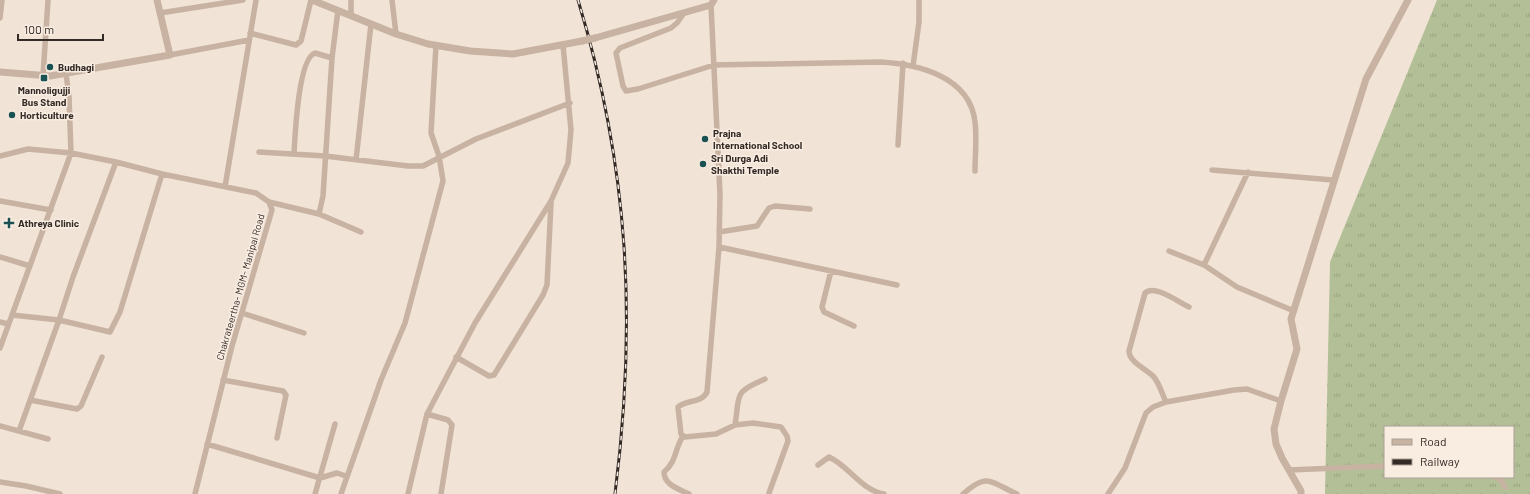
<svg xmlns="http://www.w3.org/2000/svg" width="1530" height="494" viewBox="0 0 1530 494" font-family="Barlow,sans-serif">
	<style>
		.grass { fill: url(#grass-tufts); fill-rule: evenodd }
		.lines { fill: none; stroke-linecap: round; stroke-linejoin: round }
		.minor { stroke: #c8b2a2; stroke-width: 5.5 }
		.tertiary { stroke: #c8b2a2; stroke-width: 7 }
		.rail-casing { stroke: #332925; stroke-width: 3 }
		.rail { stroke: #f9ede2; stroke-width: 1.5; stroke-dasharray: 4.5; stroke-linecap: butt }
		.tertiary-bridge { stroke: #c8b2a2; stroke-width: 7 }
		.poi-dot { fill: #1a5254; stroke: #f9ede2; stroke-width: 1.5 }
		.labels { text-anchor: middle; stroke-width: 3; stroke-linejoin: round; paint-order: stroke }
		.poi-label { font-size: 10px; font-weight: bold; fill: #332925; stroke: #f9ede2; text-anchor: start }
		.street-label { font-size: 10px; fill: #332925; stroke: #f9ede2 }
	</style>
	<defs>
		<pattern id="grass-tufts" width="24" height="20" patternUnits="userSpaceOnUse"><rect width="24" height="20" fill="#b3bf96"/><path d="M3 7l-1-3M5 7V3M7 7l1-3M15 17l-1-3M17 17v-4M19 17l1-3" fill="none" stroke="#9aa481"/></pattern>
	</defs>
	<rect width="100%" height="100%" fill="#f1e3d6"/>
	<path class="grass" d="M 1437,0 L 1530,0 L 1530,494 L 1325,494 L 1330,262 ZM 1385,427 L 1513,427 L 1513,477 L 1385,477 Z"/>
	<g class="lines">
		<path class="minor" d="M 351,0 L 351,16
			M 392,0 L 396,34
			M 711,5 L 720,194 L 719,247 L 707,392 C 701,404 687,399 678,407 L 681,434 L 685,437 L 716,434 L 735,425 L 753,423 L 781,427 L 787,436 L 788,441 L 769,493
			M 160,13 L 243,0
			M 684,13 L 677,23 L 671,28 L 620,48 L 616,53 L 623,86 L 626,91 L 638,89 L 714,65 L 880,62 C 917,64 970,76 975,122 C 977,138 975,155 975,171
			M 0,18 L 2,0
			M 250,33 L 296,45 L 301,41 L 311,0
			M 170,55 L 249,40
			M 913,66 L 919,22 L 919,0
			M 66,74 L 69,96 L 71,153 L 116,162 L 73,277 L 59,320 L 110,332 L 120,312 L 162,174 L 256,193 L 269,202 L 272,210 L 232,346 L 195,494
			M 43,76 L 48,0
			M 898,145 L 903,63
			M 259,152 L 325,156 L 408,166 L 423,166 L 476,139 L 570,103
			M 294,154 C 295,137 298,59 315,53 L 332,58
			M 0,156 L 28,149 L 71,153 L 12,315 L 59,320 L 19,431
			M 356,160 L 371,24
			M 116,162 L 162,174
			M 1212,170 L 1333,180
			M 225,187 L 256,0
			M 0,201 L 51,210
			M 269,202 L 319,214 L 361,232
			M 319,214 L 323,196 L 332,58 L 338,10
			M 719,232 L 757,226 L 769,208 L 775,206 L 810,209
			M 719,247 L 897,285
			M 1169,251 L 1204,265 L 1237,287 L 1294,311
			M 0,257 L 30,266
			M 1204,265 L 1248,172
			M 831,271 L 822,307 L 824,312 L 854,326
			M 242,313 L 304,333
			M 0,322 L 8,324
			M 0,348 L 12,315
			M 456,357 L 489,376 L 494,375 L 543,295 L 547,285 L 551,203
			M 223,380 L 283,391 L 286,395 L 277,438
			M 30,400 L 77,409 L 81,406 L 102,357
			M 1166,402 C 1162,394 1159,382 1153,376 C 1146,369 1129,362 1129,351 L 1145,293 C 1155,284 1178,302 1189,307
			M 427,414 L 448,420 L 452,425 L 441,494
			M 735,425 C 740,393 734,392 765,379
			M 0,426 L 48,439
			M 683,436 C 674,450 677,461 664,472 C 664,485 679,489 689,494
			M 207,444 L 320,478 L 337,473 L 346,476
			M 818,465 L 829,457 C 849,466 861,490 884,494
			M 1289,470 L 1385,466
			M 1495,477 L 1501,480 L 1505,487
			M 0,482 L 26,486 L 60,494
			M 315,494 L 335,424
			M 341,494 L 381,380 L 405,323 L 443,181 L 439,156 L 431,133 L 436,45
			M 408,494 L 427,414 L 475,323 L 551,201 L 568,163 L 571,130 L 563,45
			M 963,494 C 988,472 990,482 1017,494
			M 1108,494 L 1125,468 L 1146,413 L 1153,407 L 1166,402 L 1234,390 L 1247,389 L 1281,401"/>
		<path class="tertiary" d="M 312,0 L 396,34 L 428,44 L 470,51 L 513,54 L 582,41
			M 595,38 L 711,5 L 714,0
			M 0,72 L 50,76 L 170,55 L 157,0
			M 1301,494 L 1301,491 L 1282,458 L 1276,444 L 1274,429 L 1281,401 L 1297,349 L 1291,319 L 1366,79 L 1408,0"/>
		<defs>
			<path id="rail" d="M 578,0 C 629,168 637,320 615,494"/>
		</defs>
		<use href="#rail" class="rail-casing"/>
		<use href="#rail" class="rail"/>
		<path class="tertiary-bridge" d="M 582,41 L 595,38"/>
	</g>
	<g class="poi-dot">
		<circle cx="50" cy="67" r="4"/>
		<rect x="40" y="74" width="8" height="8" rx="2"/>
		<circle cx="12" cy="115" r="4"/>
		<circle cx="705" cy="139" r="4"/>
		<circle cx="703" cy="164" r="4"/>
		<path d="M7 217h4v4h4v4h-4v4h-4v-4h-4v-4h4z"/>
	</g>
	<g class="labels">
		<g class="poi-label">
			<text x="58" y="71">Budhagi</text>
			<text x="44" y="94" text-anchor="middle">Mannoligujji<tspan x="44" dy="12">Bus Stand</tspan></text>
			<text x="20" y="119">Horticulture</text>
			<text x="713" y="137">Prajna<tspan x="713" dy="12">International School</tspan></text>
			<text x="711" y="162">Sri Durga Adi<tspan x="711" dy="12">Shakthi Temple</tspan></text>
			<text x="18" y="227">Athreya Clinic</text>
		</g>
		<g class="street-label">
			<text transform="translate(240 287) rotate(-74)" y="4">Chakrateertha- MGM- Manipal Road</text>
		</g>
	</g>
	<rect x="1384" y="426" width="130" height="52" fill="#f9ede2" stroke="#aa9f96"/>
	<rect x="1392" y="439" width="20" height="6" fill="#c8b2a2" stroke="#aa9f96"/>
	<text x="1420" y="446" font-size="12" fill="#332925">Road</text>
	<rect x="1392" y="459" width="20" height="6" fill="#332925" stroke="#aa9f96"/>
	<text x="1420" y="466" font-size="12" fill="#332925">Railway</text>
	<path d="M18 34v6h85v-6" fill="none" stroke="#332925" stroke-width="2"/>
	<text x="24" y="34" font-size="12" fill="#332925" stroke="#f9ede2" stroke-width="3" paint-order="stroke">100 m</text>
</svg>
